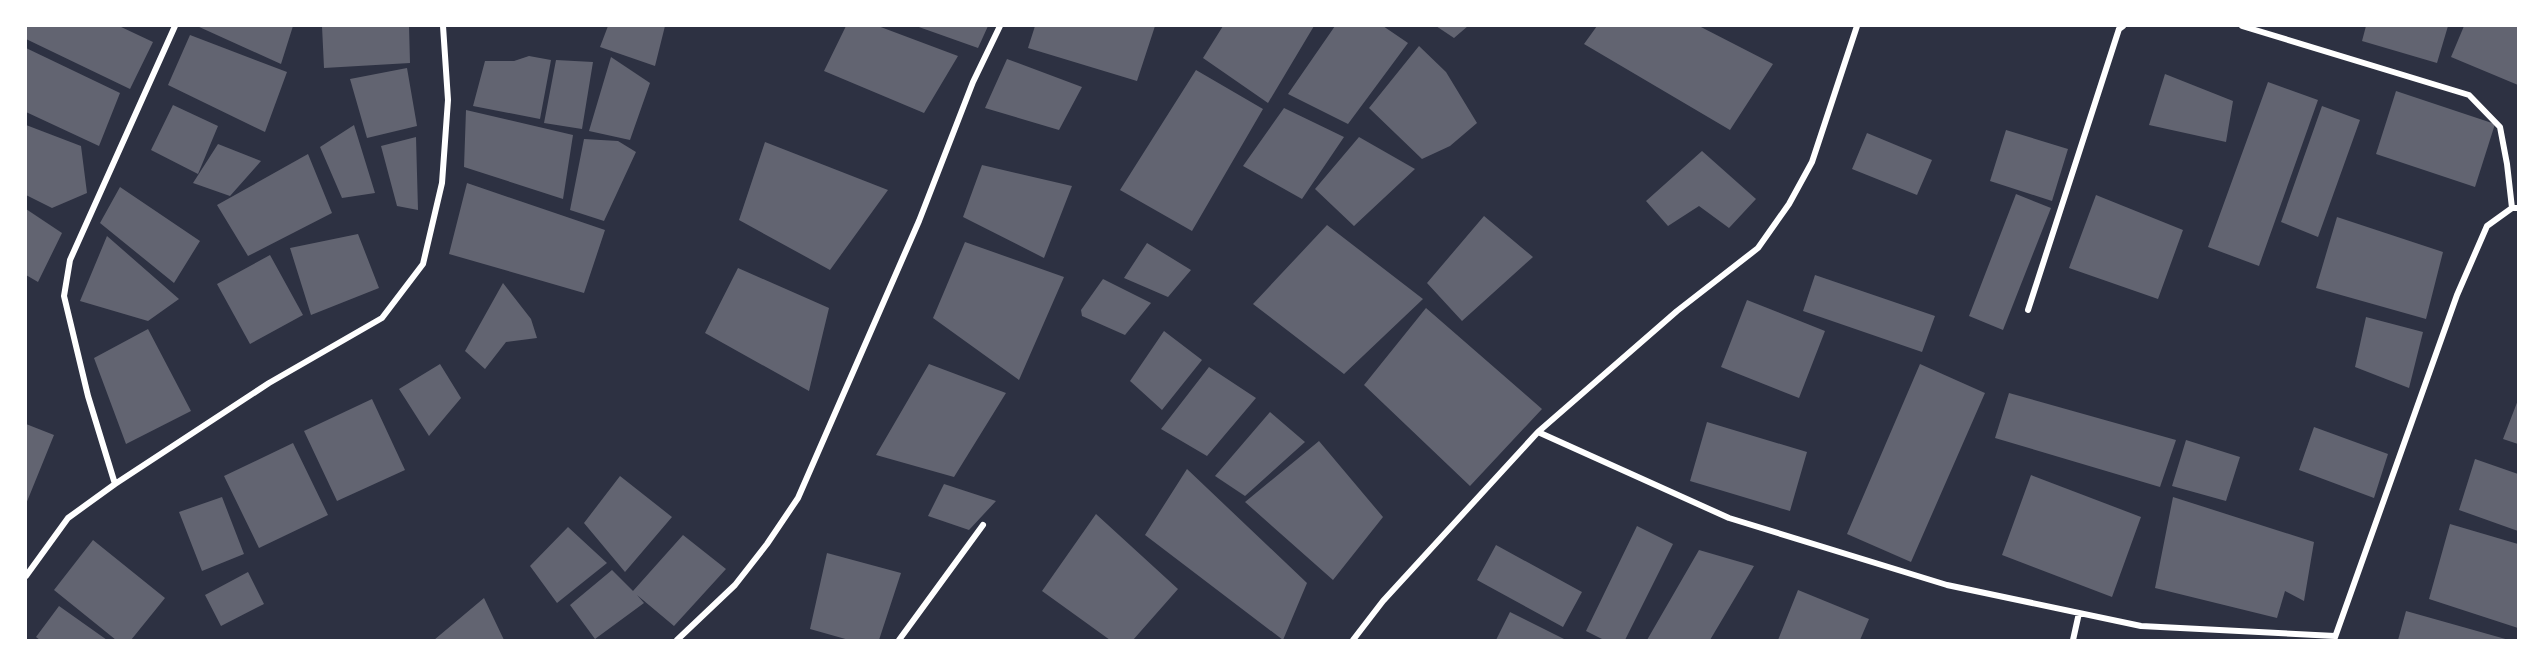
<svg xmlns="http://www.w3.org/2000/svg" width="2544" height="666" viewBox="0 0 2544 666" font-family="'PT Serif',serif">
	<style>
		.building { fill: #626471 }
		.lines { fill: none; stroke-linecap: round; stroke-linejoin: round }
		.minor { stroke: #fff; stroke-width: 6 }
	</style>
	<rect width="100%" height="100%" fill="#2d3142"/>
	<path class="building" d="M 26,26 L 119,26 L 153,42 L 130,89 L 26,39 Z
		M 197,26 L 293,26 L 281,64 Z
		M 322,26 L 409,26 L 410,63 L 324,68 Z
		M 608,26 L 665,26 L 655,66 L 600,47 Z
		M 846,26 L 878,26 L 958,56 L 924,113 L 824,71 Z
		M 916,26 L 988,26 L 978,48 Z
		M 1035,26 L 1155,26 L 1137,81 L 1028,48 Z
		M 1223,26 L 1314,26 L 1268,103 L 1203,58 Z
		M 1335,26 L 1383,26 L 1408,43 L 1348,124 L 1288,94 Z
		M 1436,26 L 1468,26 L 1454,38 Z
		M 1597,26 L 1699,26 L 1773,64 L 1730,130 L 1584,44 Z
		M 2366,26 L 2448,26 L 2437,63 L 2362,41 Z
		M 2464,26 L 2518,26 L 2518,85 L 2451,57 Z
		M 190,35 L 287,72 L 265,132 L 168,85 Z
		M 1419,46 L 1446,72 L 1477,123 L 1450,146 L 1422,159 L 1369,108 Z
		M 26,48 L 120,93 L 99,146 L 26,112 Z
		M 529,56 L 551,60 L 540,119 L 473,106 L 485,61 L 514,61 Z
		M 611,57 L 650,83 L 630,140 L 589,131 Z
		M 1007,59 L 1082,87 L 1059,130 L 985,108 Z
		M 556,60 L 593,62 L 582,129 L 544,123 Z
		M 407,68 L 417,126 L 367,138 L 350,79 Z
		M 1196,70 L 1263,109 L 1192,231 L 1120,190 Z
		M 2165,74 L 2233,101 L 2226,142 L 2149,125 Z
		M 2268,82 L 2318,100 L 2259,266 L 2208,247 Z
		M 2396,91 L 2495,124 L 2475,187 L 2376,154 Z
		M 173,105 L 218,126 L 198,174 L 151,150 Z
		M 2322,106 L 2360,120 L 2318,237 L 2281,222 Z
		M 1284,108 L 1344,137 L 1302,199 L 1243,166 Z
		M 466,110 L 573,135 L 563,199 L 464,167 Z
		M 26,125 L 81,146 L 87,193 L 52,208 L 26,195 Z
		M 354,125 L 375,193 L 342,198 L 320,147 Z
		M 2006,130 L 2068,149 L 2052,201 L 1990,181 Z
		M 1867,133 L 1932,160 L 1917,195 L 1852,169 Z
		M 416,137 L 418,210 L 397,206 L 381,146 Z
		M 1359,137 L 1415,169 L 1354,226 L 1315,189 Z
		M 584,139 L 618,141 L 636,152 L 604,221 L 570,210 Z
		M 765,142 L 888,190 L 830,270 L 739,220 Z
		M 218,144 L 261,161 L 230,196 L 193,183 Z
		M 1702,151 L 1756,199 L 1729,228 L 1699,206 L 1668,226 L 1646,201 Z
		M 308,154 L 332,213 L 248,256 L 217,205 Z
		M 982,165 L 1072,186 L 1044,258 L 963,217 Z
		M 467,183 L 605,230 L 584,293 L 449,254 Z
		M 120,187 L 200,241 L 174,283 L 100,223 Z
		M 2016,194 L 2051,208 L 2003,330 L 1969,316 Z
		M 2096,195 L 2183,230 L 2158,299 L 2069,268 Z
		M 26,209 L 62,233 L 38,282 L 26,275 Z
		M 1484,216 L 1533,257 L 1462,321 L 1427,283 Z
		M 2337,217 L 2443,252 L 2426,319 L 2316,288 Z
		M 1327,225 L 1423,299 L 1344,374 L 1253,304 Z
		M 358,234 L 379,288 L 311,315 L 290,248 Z
		M 107,236 L 179,299 L 148,321 L 80,301 Z
		M 965,242 L 1064,277 L 1019,380 L 933,318 Z
		M 1147,243 L 1191,270 L 1168,297 L 1124,278 Z
		M 270,255 L 303,315 L 250,344 L 217,284 Z
		M 738,268 L 829,308 L 809,391 L 705,333 Z
		M 1815,275 L 1935,316 L 1922,352 L 1803,311 Z
		M 1103,279 L 1151,303 L 1125,335 L 1082,316 L 1081,310 Z
		M 503,283 L 531,319 L 537,338 L 506,342 L 485,369 L 465,351 Z
		M 1747,300 L 1825,331 L 1799,398 L 1721,367 Z
		M 1426,308 L 1542,409 L 1470,486 L 1364,385 Z
		M 2366,317 L 2423,332 L 2409,388 L 2355,367 Z
		M 148,329 L 191,411 L 126,444 L 94,358 Z
		M 1164,331 L 1202,360 L 1162,410 L 1130,381 Z
		M 440,364 L 461,398 L 429,436 L 399,389 Z
		M 929,364 L 1006,393 L 954,477 L 876,455 Z
		M 1920,364 L 1985,393 L 1911,562 L 1847,534 Z
		M 1209,367 L 1256,398 L 1207,456 L 1161,429 Z
		M 2009,393 L 2176,440 L 2160,487 L 1995,438 Z
		M 372,399 L 405,470 L 337,501 L 304,431 Z
		M 2518,400 L 2518,444 L 2503,439 Z
		M 1270,412 L 1305,442 L 1245,496 L 1215,476 Z
		M 1707,422 L 1807,452 L 1790,511 L 1690,481 Z
		M 26,424 L 54,435 L 26,504 Z
		M 2314,427 L 2388,454 L 2374,498 L 2299,470 Z
		M 2186,440 L 2240,457 L 2226,501 L 2172,486 Z
		M 1319,441 L 1383,517 L 1333,580 L 1245,502 Z
		M 293,443 L 328,515 L 259,548 L 224,476 Z
		M 2475,459 L 2518,474 L 2518,531 L 2459,510 Z
		M 1187,469 L 1307,583 L 1283,640 L 1145,535 Z
		M 2031,475 L 2141,517 L 2112,597 L 2002,555 Z
		M 620,476 L 672,517 L 625,572 L 584,523 Z
		M 944,484 L 996,501 L 969,530 L 928,516 Z
		M 222,497 L 244,554 L 202,571 L 179,512 Z
		M 2173,497 L 2314,542 L 2304,601 L 2285,591 L 2277,618 L 2155,588 Z
		M 1096,514 L 1178,589 L 1133,640 L 1110,640 L 1042,591 Z
		M 2450,524 L 2518,544 L 2518,628 L 2429,599 Z
		M 1637,526 L 1673,544 L 1625,640 L 1604,640 L 1586,631 Z
		M 568,527 L 607,563 L 557,603 L 530,566 Z
		M 683,535 L 726,569 L 674,626 L 637,595 L 644,603 L 595,639 L 570,605 L 612,570 L 633,591 Z
		M 93,540 L 165,598 L 131,640 L 116,640 L 54,590 Z
		M 1496,545 L 1582,592 L 1563,627 L 1477,580 Z
		M 1699,550 L 1754,566 L 1710,640 L 1647,640 Z
		M 827,553 L 901,573 L 879,640 L 849,640 L 810,629 Z
		M 248,572 L 264,604 L 221,626 L 205,595 Z
		M 1798,590 L 1869,619 L 1860,640 L 1778,640 Z
		M 484,598 L 504,640 L 434,640 Z
		M 59,606 L 107,640 L 40,640 L 36,637 Z
		M 2406,611 L 2509,640 L 2398,640 Z
		M 1510,612 L 1566,640 L 1496,640 Z"/>
	<g class="lines">
		<path class="minor" d="M 2242,26 L 2469,95 L 2500,127 L 2507,164 L 2512,208
			M 2028,310 L 2119,29 L 2123,26
			M 1538,432 L 1729,518 L 1947,585 L 2141,626 L 2335,636
			M 115,484 L 88,396 L 64,296 L 70,260 L 175,26
			M 26,576 L 68,518 L 115,484 L 269,383 L 382,318 L 423,264 L 442,183 L 448,100 L 443,26
			M 677,640 L 735,585 L 767,544 L 798,498 L 919,221 L 973,82 L 1000,26
			M 899,640 L 983,525
			M 1353,640 L 1383,601 L 1538,432 L 1677,311 L 1758,248 L 1789,204 L 1812,162 L 1857,26
			M 2073,640 L 2079,613
			M 2334,640 L 2457,295 L 2487,226 L 2512,208 L 2518,208"/>
	</g>
	<rect width="2544" height="666" fill="none" stroke="#ffffff" stroke-width="54"/>
</svg>
